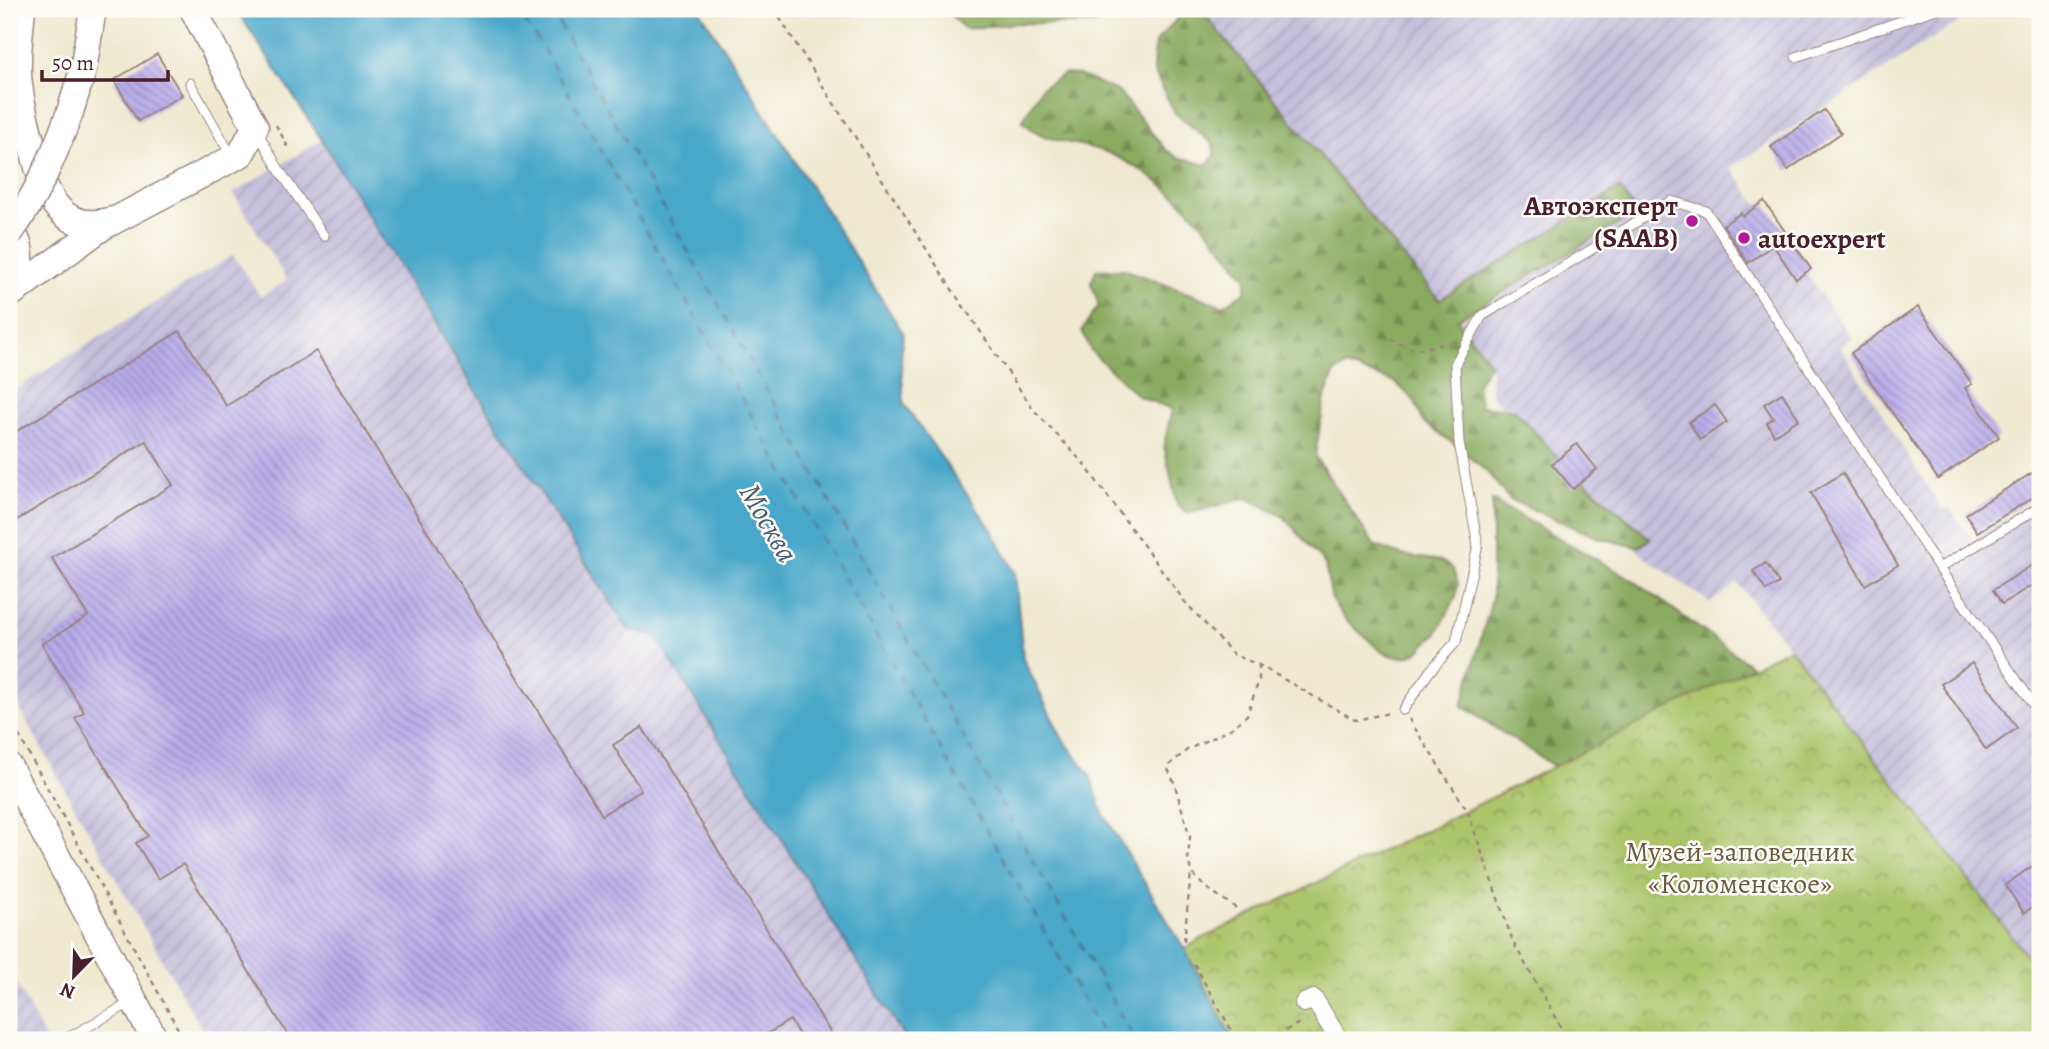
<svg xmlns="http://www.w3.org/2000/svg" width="2049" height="1049" viewBox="0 0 2049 1049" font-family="Alegreya,serif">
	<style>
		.industrial { fill: url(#industrial-furrows) }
		.forest { fill: url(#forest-firs); stroke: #6a6444; stroke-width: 2 }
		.park { fill: url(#park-crowns); stroke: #7b724a; stroke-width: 2 }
		.water { fill: #4aa7c9; stroke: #4a637a; stroke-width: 2 }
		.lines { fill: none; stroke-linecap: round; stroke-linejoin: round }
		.ferry { stroke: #4a5c72; stroke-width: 2; stroke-dasharray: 9 7; stroke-linecap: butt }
		.building { fill: url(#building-back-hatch) }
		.lane-casing { stroke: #9c847e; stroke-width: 11 }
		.street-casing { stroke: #9c847e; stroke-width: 20 }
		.secondary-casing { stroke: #9c847e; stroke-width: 29 }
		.path { stroke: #9c847e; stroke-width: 2.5; stroke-dasharray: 5 5; stroke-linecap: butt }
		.lane { stroke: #fff; stroke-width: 9 }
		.street { stroke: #fff; stroke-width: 18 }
		.secondary { stroke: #fff; stroke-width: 26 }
		.secondary-bridge-casing { stroke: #9c847e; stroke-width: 29; stroke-linecap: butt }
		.secondary-bridge { stroke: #fff; stroke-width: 26 }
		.poi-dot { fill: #b5179e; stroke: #fdfcf7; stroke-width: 2.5 }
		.labels { text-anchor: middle; stroke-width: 5; stroke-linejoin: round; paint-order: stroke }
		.poi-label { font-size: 28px; font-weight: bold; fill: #4a1f2b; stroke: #fdfcf7; text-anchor: end }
		.park-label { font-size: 28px; fill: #6c5941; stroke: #fdfcf7 }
		.water-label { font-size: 30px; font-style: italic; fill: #4a5c72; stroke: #fdfcf7 }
	</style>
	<defs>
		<pattern id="industrial-furrows" width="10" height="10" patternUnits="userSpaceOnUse" patternTransform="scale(1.75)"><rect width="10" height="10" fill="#c5c0db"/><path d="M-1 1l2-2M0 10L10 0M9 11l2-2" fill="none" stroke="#aba5bc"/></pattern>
		<pattern id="forest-firs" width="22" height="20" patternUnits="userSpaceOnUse" patternTransform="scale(1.75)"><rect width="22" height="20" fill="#89aa5e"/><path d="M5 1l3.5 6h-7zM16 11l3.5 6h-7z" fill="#728a4e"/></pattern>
		<pattern id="park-crowns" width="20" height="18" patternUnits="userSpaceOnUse" patternTransform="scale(1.75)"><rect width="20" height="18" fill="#acc56a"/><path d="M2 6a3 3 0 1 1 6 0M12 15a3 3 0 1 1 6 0" fill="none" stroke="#8e9f57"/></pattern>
		<pattern id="building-back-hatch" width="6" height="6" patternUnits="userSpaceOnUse" patternTransform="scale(1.75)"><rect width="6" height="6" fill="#b8ace9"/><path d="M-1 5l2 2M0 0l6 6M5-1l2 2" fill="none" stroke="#988bbd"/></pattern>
	</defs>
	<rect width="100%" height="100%" fill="#fdfcf7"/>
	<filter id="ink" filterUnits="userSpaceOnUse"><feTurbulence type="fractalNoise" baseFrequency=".0143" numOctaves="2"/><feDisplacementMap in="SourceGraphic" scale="14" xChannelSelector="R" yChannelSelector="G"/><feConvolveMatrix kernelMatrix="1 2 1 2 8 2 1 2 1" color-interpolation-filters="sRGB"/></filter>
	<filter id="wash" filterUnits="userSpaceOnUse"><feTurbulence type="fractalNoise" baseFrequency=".00686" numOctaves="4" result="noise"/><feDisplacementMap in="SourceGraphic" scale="28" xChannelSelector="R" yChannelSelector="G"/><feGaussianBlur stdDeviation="1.57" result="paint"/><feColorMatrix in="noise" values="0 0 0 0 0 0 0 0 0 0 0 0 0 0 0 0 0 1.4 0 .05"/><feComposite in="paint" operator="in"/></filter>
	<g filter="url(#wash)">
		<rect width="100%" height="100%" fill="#eee9d0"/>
		<path class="industrial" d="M 1200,9 L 1978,9 L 1731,167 L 1851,337 L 1840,347 L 1943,511 L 1949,508 L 1972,540 L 2040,497 L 2040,973 L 1790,648 L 1737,583 L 1710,603 L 1642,555 L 1491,395 L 1490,362 L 1460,322 L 1636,213 L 1620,189 L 1439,300 Z
			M 322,140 L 472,385 L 628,629 L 655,635 L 906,1040 L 208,1040 L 9,691 L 9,393 L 233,255 L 261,297 L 287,280 L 233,193 Z
			M 9,970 L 46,1040 L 9,1040 Z"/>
		<path class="forest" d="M 944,9 L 943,9 L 1114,9 L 1096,24 L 1017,23 L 965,29 Z
			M 1186,9 L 1200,9 L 1439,300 L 1620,188 L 1636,213 L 1457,320 L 1490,363 L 1476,385 L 1481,406 L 1515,410 L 1560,460 L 1650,539 L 1638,547 L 1599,538 L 1510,500 L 1488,473 L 1453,443 L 1424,423 L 1414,400 L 1395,382 L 1346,366 L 1335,372 L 1325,397 L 1315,456 L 1374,545 L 1401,555 L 1441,561 L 1453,569 L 1458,583 L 1456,597 L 1437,633 L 1418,652 L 1406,657 L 1393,656 L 1382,652 L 1345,619 L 1332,600 L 1325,564 L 1283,516 L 1247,498 L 1188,513 L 1177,505 L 1164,445 L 1172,409 L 1138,396 L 1091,351 L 1082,330 L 1099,305 L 1091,283 L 1096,270 L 1124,269 L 1223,306 L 1245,292 L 1247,279 C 1207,227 1170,179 1108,153 C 1087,144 1056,143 1040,134 C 1034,131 1028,126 1022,122 L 1041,88 L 1065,74 L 1079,75 L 1119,92 L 1165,149 L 1177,157 L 1206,165 L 1215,156 L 1213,144 L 1175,113 L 1153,70 L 1155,43 Z
			M 1492,500 L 1633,580 L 1793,696 L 2040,1040 L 1572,778 L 1462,706 L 1492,599 Z"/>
		<path class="park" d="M 1790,648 L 2040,973 L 2040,1040 L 1308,1040 L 1312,1037 L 1310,1033 L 1296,1040 L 1233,1040 L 1185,950 L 1197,941 L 1467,810 Z"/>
		<path class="water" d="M 236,9 L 699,9 L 903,333 L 901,362 L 904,404 L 992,530 L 1015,573 L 1023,659 L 1062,738 L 1089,773 L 1103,813 L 1185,950 L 1233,1040 L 906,1040 L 655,635 L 628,629 L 472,385 L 322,140 Z"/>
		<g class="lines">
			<path class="ferry" d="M 516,9 L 540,43 L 1106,1040
				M 551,9 L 1135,1040"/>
		</g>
		<g id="blocks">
			<path class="building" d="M 157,54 L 182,95 L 138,121 L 114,80 Z
				M 1824,110 L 1841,133 L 1788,170 L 1771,147 Z
				M 1764,201 L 1811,269 L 1796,279 L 1773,245 L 1748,263 L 1723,225 L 1741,213 L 1743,216 Z
				M 1918,307 L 1972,384 L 1965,388 L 1999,437 L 1938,479 L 1851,353 Z
				M 180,331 L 226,406 L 316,351 L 602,815 L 641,790 L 613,745 L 642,727 L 835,1040 L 802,1040 L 790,1020 L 757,1040 L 291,1040 L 183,864 L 158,879 L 136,843 L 148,836 L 75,718 L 84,712 L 42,644 L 88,616 L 52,558 L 173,485 L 146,441 L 9,525 L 9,436 Z
				M 1782,393 L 1799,419 L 1774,435 L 1767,423 L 1773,418 L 1764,404 Z
				M 1715,405 L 1727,422 L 1700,440 L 1689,422 Z
				M 1577,444 L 1597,469 L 1573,489 L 1552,464 Z
				M 1843,473 L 1898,565 L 1865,585 L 1811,493 Z
				M 2032,473 L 2040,486 L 2040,493 L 1977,532 L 1966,514 Z
				M 2040,560 L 2040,580 L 2002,604 L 1993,590 Z
				M 1766,563 L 1779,583 L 1766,591 L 1753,571 Z
				M 1972,663 L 2017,728 L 1986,750 L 1941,684 Z
				M 2040,861 L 2040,902 L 2024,913 L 2005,885 Z"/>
		</g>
	</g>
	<g filter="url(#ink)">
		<use href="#blocks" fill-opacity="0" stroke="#9c847e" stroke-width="2"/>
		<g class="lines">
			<defs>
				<path id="lane" d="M 1796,57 L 1936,9
					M 190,83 L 232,157
					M 257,131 L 278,168 L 324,236
					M 1939,568 L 2040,714
					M 1403,710 L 1430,671 L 1456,642 L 1478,545 L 1459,443 L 1455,364 L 1482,316 L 1671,201 L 1706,211 L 1939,568 L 2040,507
					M 9,1029 L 15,1040
					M 64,1040 L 132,1002"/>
				<path id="street" d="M 1304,1003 L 1314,999 L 1339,1040"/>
				<path id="secondary" d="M 22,9 C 20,30 17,52 18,73 C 19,96 25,119 31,141 C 42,185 55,237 113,220
					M 70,112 L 83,70 L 93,9
					M 9,228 C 25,247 22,269 9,290
					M 9,295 L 102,227 L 241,154 L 255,127 L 193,9
					M 9,767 L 155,1040"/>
			</defs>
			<use href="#lane" class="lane-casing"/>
			<use href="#street" class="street-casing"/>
			<use href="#secondary" class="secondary-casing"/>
			<path class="path" d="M 774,9 L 951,288 L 1033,409 L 1084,464 L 1185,602 L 1234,655 L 1259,665 L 1355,720 L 1390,713
				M 276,125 L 287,145 L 282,149
				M 1390,339 L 1415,350 L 1454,342
				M 9,717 L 184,1040
				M 1409,719 L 1467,810 L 1513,942 L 1568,1040
				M 1236,908 L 1204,886 L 1191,872 L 1188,857 L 1190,837 L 1174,782 L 1167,767 L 1187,750 L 1232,728 L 1247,715 L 1259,680 L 1259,665
				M 1184,941 L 1191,872
				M 1194,964 L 1237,1040
				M 101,1040 L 120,1037 L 131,1038
				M 1268,1040 L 1303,1021"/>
			<use href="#lane" class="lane"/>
			<use href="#street" class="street"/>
			<use href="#secondary" class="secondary"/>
			<defs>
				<path id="secondary-bridge" d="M 9,234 C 37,196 54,155 70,112"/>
			</defs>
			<use href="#secondary-bridge" class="secondary-bridge-casing"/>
			<use href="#secondary-bridge" class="secondary-bridge"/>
		</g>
	</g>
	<g class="poi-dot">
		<circle cx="1692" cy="221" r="7"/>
		<circle cx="1744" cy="238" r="7"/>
	</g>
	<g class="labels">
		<g class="poi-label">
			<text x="1678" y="215">Автоэксперт<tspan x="1678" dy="32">(SAAB)</tspan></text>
			<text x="1758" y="248" text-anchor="start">autoexpert</text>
		</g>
		<g class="park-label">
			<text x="1740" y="861">Музей-заповедник<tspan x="1740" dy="32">«Коломенское»</tspan></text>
		</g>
		<g class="water-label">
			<text transform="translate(769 523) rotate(60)" y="10">Москва</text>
		</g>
	</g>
	<rect width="2049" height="1049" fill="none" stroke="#fdfcf7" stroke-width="35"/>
	<g transform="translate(74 976) rotate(203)" stroke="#fdfcf7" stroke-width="5" paint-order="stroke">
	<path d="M0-5L12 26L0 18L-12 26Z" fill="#4a1f2b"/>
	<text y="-10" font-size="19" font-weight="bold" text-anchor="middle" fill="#4a1f2b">N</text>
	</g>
	<path d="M42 70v10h126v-10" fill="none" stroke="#4a1f2b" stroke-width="3.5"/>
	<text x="52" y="70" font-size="21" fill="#4a1f2b" stroke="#fdfcf7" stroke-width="5" paint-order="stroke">50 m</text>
</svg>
